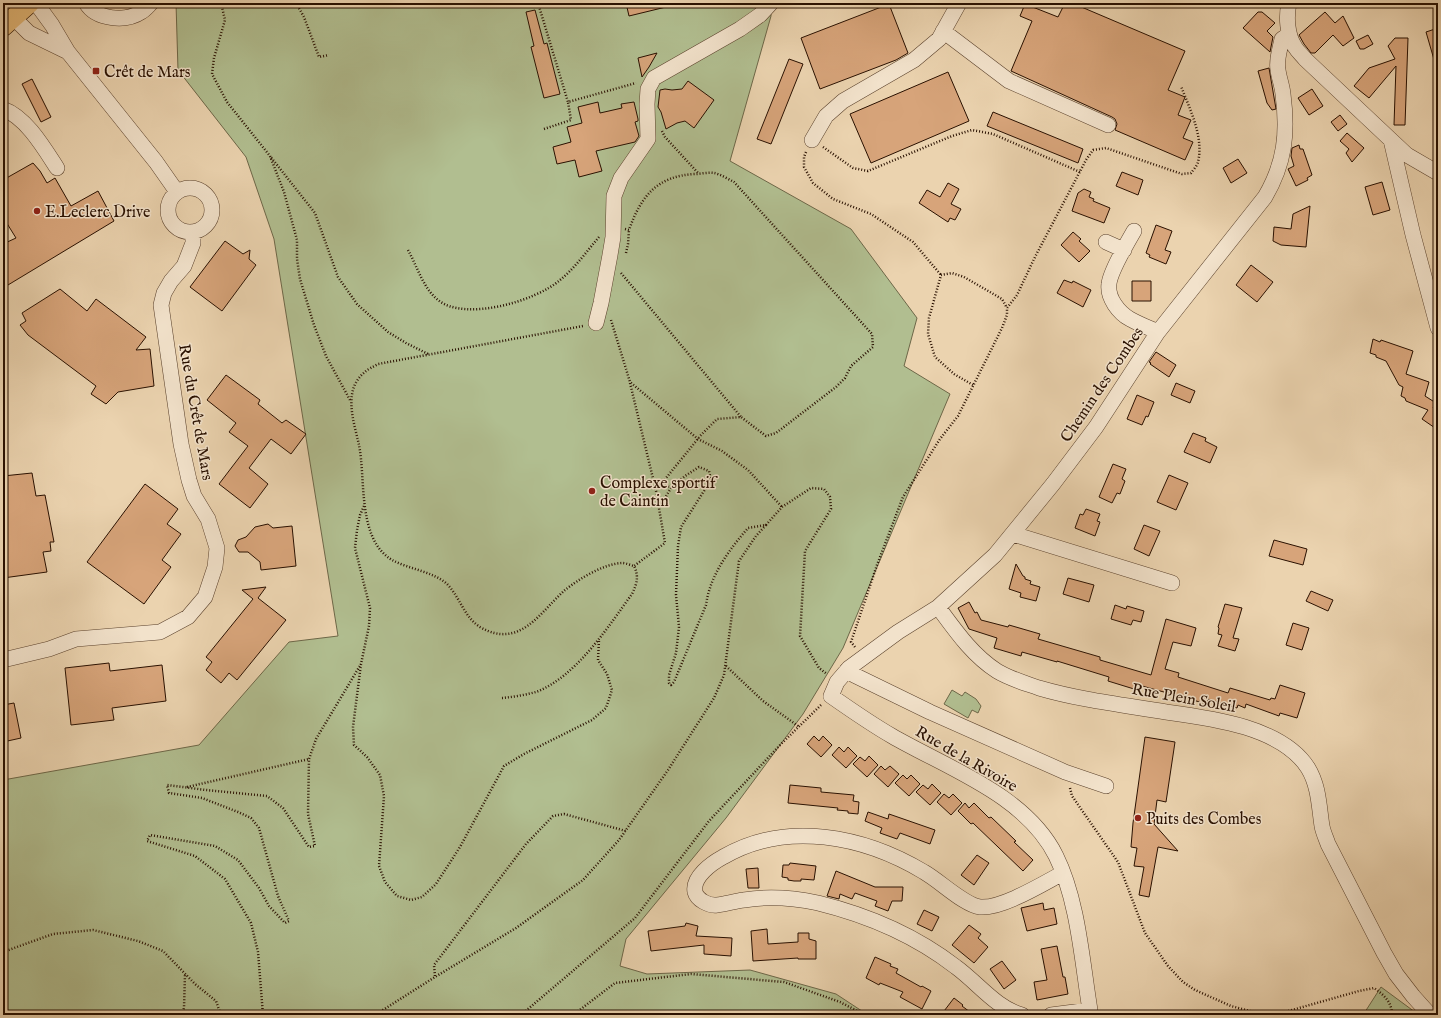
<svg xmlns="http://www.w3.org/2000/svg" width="1441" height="1018" viewBox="0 0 1441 1018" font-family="'IM FELL English',serif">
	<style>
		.green { fill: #b1be90; stroke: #6d6748 }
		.building { fill: #d7a47a; stroke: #291000 }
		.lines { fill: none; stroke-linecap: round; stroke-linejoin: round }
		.minor-casing { stroke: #5a412c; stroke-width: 16 }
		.major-casing { stroke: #291000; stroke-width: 20 }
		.path { stroke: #291000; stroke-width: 2.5; stroke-dasharray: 1 2; stroke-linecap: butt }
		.minor { stroke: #f2e2cb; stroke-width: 15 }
		.major { stroke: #e6ba78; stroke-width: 19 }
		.poi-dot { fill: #8f2418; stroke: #f2e2cb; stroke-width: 1.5 }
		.labels { text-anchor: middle; stroke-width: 3; stroke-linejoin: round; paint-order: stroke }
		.poi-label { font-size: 16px; fill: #291000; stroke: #f2e2cb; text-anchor: start }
		.street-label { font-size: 16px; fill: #291000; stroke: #f2e2cb }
	</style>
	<rect width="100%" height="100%" fill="#ebd3af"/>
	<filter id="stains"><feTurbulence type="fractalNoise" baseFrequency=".005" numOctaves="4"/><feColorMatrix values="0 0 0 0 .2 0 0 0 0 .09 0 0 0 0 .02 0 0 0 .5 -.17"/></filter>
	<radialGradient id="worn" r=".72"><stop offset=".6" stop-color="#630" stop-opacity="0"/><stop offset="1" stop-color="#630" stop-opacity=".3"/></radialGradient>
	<path class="green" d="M 176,3 L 771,3 L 771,16 L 730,161 L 851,229 L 917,318 L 904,366 L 950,394 L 843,648 L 803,714 L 726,818 L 626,939 L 620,966 L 647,974 L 750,970 L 836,994 L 868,1015 L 3,1015 L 3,780 L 199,745 L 289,642 L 338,636 L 274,239 L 246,157 L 178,70 Z
		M 952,690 L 962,696 L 965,692 L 976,699 L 981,706 L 978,713 L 972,710 L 968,718 L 944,704 Z
		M 1381,987 L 1419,1015 L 1363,1015 Z"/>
	<path class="building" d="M 626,3 L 666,3 L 666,7 L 629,16 Z
		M 1065,3 L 1072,3 L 1185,51 L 1168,90 L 1185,97 L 1178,115 L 1191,120 L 1183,138 L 1193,142 L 1185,160 L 1115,130 L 1117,124 L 1115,119 L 1112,117 L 1011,71 L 1032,21 L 1020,16 L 1025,4 L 1058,17 Z
		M 889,4 L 908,53 L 896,60 L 820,89 L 801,38 Z
		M 535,10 L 544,44 L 547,43 L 560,94 L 544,98 L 531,47 L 534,46 L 526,12 Z
		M 1258,12 L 1262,12 L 1275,23 L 1267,31 L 1273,37 L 1270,52 L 1243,28 Z
		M 1325,12 L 1335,23 L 1343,16 L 1354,38 L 1343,46 L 1333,35 L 1315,53 L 1311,53 L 1304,44 L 1299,35 Z
		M 1438,28 L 1438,63 L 1435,63 L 1426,32 Z
		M 1368,35 L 1373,44 L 1364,49 L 1360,49 L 1356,41 Z
		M 1395,38 L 1408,38 L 1405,125 L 1394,125 L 1396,66 L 1369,98 L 1354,86 L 1369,68 L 1395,59 L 1388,46 Z
		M 657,53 L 649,67 L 642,77 L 638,58 Z
		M 789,59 L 803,64 L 771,144 L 757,139 Z
		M 1269,68 L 1276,109 L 1272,110 L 1267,103 L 1258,71 Z
		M 948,72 L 969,121 L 871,163 L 850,114 Z
		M 32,79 L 51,117 L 41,122 L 22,84 Z
		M 688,81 L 714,100 L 694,128 L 685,121 L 677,123 L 666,129 L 661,112 L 658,107 L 660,90 L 665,89 L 672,90 L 682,89 Z
		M 1312,89 L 1323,106 L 1309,115 L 1298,98 Z
		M 598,102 L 600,113 L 622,108 L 621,104 L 634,102 L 638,119 L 638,121 L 635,122 L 639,136 L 635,142 L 596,151 L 602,171 L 579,177 L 575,160 L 557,164 L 553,147 L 571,142 L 567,127 L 582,123 L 578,107 Z
		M 993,112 L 1083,149 L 1078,163 L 987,126 Z
		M 1340,115 L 1347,124 L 1338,131 L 1331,122 Z
		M 1347,133 L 1364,148 L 1352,162 L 1346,153 L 1349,149 L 1340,141 Z
		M 1299,145 L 1300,149 L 1303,149 L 1312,175 L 1307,178 L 1308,180 L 1296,186 L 1288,169 L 1294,166 L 1291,156 L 1292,148 Z
		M 1238,159 L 1247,173 L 1231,183 L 1223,168 Z
		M 33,163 L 40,171 L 47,183 L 55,178 L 71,206 L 98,191 L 114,221 L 3,288 L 3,244 L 16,238 L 3,217 L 3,180 Z
		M 1122,172 L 1143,180 L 1138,195 L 1116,186 Z
		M 1382,182 L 1390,210 L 1373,215 L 1365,187 Z
		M 948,183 L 959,189 L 951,204 L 961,209 L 955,220 L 950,218 L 948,222 L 919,203 L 927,190 L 940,197 Z
		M 1084,189 L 1091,192 L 1089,197 L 1094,199 L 1093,201 L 1110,208 L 1104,223 L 1072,211 L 1078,193 Z
		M 1310,206 L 1306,247 L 1281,245 L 1273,241 L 1274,227 L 1291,229 L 1293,214 Z
		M 1156,225 L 1172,231 L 1165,250 L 1171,252 L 1166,264 L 1149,257 L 1150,255 L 1146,253 Z
		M 1073,232 L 1081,239 L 1079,241 L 1090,251 L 1079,262 L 1061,245 Z
		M 225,241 L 243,254 L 250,250 L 249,259 L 256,265 L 222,311 L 190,287 Z
		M 1251,265 L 1273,282 L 1257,302 L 1236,285 Z
		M 1064,280 L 1072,283 L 1073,281 L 1091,290 L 1083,307 L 1057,293 Z
		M 1132,281 L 1151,281 L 1151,301 L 1132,301 Z
		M 60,289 L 87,311 L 96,299 L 146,337 L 136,350 L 150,349 L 154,386 L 118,392 L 106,404 L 91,394 L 96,386 L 28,335 L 20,325 L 26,321 L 22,313 Z
		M 1373,339 L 1380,342 L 1381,340 L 1413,351 L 1406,374 L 1429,382 L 1425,396 L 1436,403 L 1433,408 L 1438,412 L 1438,430 L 1422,419 L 1428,410 L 1406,401 L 1405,398 L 1401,396 L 1403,387 L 1399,385 L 1386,361 L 1376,357 L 1376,355 L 1370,353 Z
		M 1156,352 L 1176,365 L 1169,377 L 1150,364 L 1151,363 L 1149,362 Z
		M 226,375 L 260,400 L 258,404 L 282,423 L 286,420 L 306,434 L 291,454 L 271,439 L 249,468 L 268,484 L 250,508 L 219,484 L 248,446 L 229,432 L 236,423 L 207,400 Z
		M 1176,383 L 1195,391 L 1190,403 L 1171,395 Z
		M 1137,395 L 1154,402 L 1148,417 L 1146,416 L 1142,425 L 1127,419 Z
		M 1193,433 L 1206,438 L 1205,441 L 1217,447 L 1210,463 L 1184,452 Z
		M 1113,464 L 1126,469 L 1122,479 L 1125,481 L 1120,494 L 1117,493 L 1112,503 L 1099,497 Z
		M 32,473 L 36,496 L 45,495 L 54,542 L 50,542 L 51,551 L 43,552 L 47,572 L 3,578 L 3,476 Z
		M 1169,475 L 1188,483 L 1176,510 L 1157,502 Z
		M 145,484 L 178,509 L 167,524 L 181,534 L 162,560 L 171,567 L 144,604 L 87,562 Z
		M 1086,509 L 1100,514 L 1097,521 L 1100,522 L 1095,536 L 1075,528 L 1080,514 L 1083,515 Z
		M 268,524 L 273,528 L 292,526 L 296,566 L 261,570 L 260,562 L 248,552 L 239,552 L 235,546 L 238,540 L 246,537 L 255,527 Z
		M 1144,525 L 1160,531 L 1149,556 L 1134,549 Z
		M 1274,540 L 1307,549 L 1303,565 L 1269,556 Z
		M 1016,564 L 1023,576 L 1025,577 L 1025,579 L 1031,581 L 1030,584 L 1040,587 L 1036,601 L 1020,597 L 1021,593 L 1009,589 Z
		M 1068,578 L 1094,585 L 1089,602 L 1063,594 Z
		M 266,587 L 258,598 L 286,620 L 237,680 L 229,673 L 221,683 L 206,670 L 212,662 L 206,657 L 253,599 L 242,590 Z
		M 1311,591 L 1333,600 L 1328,611 L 1306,601 Z
		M 969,602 L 975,613 L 977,612 L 981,620 L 1008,627 L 1009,625 L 1040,634 L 1038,639 L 1100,657 L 1100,660 L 1151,675 L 1166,619 L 1196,628 L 1191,646 L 1173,642 L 1165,669 L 1179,673 L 1178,677 L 1228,693 L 1230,688 L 1270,700 L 1271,698 L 1275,699 L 1280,685 L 1305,693 L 1297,718 L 1280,713 L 1279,716 L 1246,704 L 1245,708 L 1238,705 L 1237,708 L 1208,699 L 1207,704 L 1135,684 L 1134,689 L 1108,681 L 1109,677 L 1057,661 L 1057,662 L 1022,652 L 1021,656 L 994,648 L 997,638 L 969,629 L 958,608 Z
		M 1225,604 L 1242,608 L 1233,638 L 1239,639 L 1235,651 L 1218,646 L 1222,635 L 1218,634 L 1219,628 L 1218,627 Z
		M 1115,605 L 1126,609 L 1127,606 L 1144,611 L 1141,622 L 1133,620 L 1131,625 L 1111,619 Z
		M 1293,623 L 1309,628 L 1302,650 L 1286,645 Z
		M 109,663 L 110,671 L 162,665 L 166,701 L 112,708 L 114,720 L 71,725 L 65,668 Z
		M 14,703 L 21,738 L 3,742 L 3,705 Z
		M 814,736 L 819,741 L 823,736 L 832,745 L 821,757 L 807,744 Z
		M 1145,737 L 1175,742 L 1166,802 L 1157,800 L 1154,824 L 1178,851 L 1158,847 L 1149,897 L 1139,895 L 1144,867 L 1134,866 L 1137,848 L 1131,847 L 1133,823 Z
		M 839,747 L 844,752 L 848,747 L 857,756 L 846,768 L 832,755 Z
		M 869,756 L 878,765 L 867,777 L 853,764 L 860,757 L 865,761 Z
		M 881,766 L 885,770 L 890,766 L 899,774 L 888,787 L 874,774 Z
		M 903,775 L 907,779 L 911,775 L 920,784 L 909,796 L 895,783 Z
		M 932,784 L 941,793 L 930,805 L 916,792 L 923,785 L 928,789 Z
		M 790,785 L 821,788 L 821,792 L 854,795 L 853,801 L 859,802 L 858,814 L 848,813 L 848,811 L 837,810 L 838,808 L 788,803 Z
		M 944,794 L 949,798 L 953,794 L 962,803 L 951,815 L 937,802 Z
		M 965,803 L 969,808 L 974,803 L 989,818 L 991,817 L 1016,841 L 1014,842 L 1033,860 L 1023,871 L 973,823 L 971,824 L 958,811 Z
		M 868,812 L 888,819 L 889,814 L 935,830 L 930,844 L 900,833 L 897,839 L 880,833 L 882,828 L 865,821 Z
		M 977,855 L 989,863 L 974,885 L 961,875 Z
		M 790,863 L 816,866 L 814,880 L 801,879 L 801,881 L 794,881 L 788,880 L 788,878 L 782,877 L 783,865 L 789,865 Z
		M 758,868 L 759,888 L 748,888 L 746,869 Z
		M 836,871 L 875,887 L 903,887 L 902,901 L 892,901 L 888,911 L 875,906 L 877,901 L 855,893 L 852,899 L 840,894 L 839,899 L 827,896 Z
		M 1043,903 L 1044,910 L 1054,908 L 1057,924 L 1027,931 L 1021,908 Z
		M 924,910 L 939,917 L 932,931 L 917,924 Z
		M 686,923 L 698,926 L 696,936 L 732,938 L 731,956 L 704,954 L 704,945 L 651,951 L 648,931 L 685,926 Z
		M 969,925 L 981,934 L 978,938 L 988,947 L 974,963 L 952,945 Z
		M 767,929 L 768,944 L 798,942 L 798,933 L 809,933 L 809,939 L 816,941 L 816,959 L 798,959 L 798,958 L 753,961 L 751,931 Z
		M 1057,946 L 1063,977 L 1065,977 L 1068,994 L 1037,1000 L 1034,982 L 1047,980 L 1041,949 Z
		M 875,957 L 891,964 L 890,966 L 898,969 L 896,973 L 921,987 L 922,986 L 931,991 L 922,1009 L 900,997 L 903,992 L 880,983 L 879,985 L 866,978 Z
		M 1002,961 L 1016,980 L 1004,989 L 990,969 Z
		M 954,998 L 963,1005 L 962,1006 L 974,1015 L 941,1015 Z"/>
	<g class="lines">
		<defs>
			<path id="minor" d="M 36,3 L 52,25 L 68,52 L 156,162 L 177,192
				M 86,3 C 96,20 126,22 141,12 C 145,10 148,6 151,3
				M 1289,3 C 1286,17 1287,35 1295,47 C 1298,52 1302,55 1305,59 L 1391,140 L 1413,235 L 1438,328
				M 14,18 L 29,33 L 68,52
				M 943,31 L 1009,81 L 1108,125
				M 3,109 C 26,117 44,148 57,168
				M 812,140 L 826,116 L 843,101 L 914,60 L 939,39 L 959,3
				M 1391,140 L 1407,155 L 1438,173
				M168 210a22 22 0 1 1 44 0a22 22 0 1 1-44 0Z
				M 1134,231 C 1127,243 1110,272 1109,284 C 1107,298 1119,313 1130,319 C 1139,324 1149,328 1158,332
				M 1106,242 L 1124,250
				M 596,323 L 601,303 L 610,255 L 613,237 L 614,196 L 621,178 L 648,139 L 647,104 L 648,89 L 654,78 L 740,29 L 760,15 L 771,3
				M 1013,534 L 1172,583
				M 938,607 C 955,630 972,655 997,671 C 1010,679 1025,683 1039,688 C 1080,700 1124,705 1166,712 C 1211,718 1282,727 1308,768 C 1319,786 1319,807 1322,826 C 1323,832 1326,838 1328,844 L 1384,953 L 1396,974 L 1413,996 L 1430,1015
				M 3,660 L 49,649 L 76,639 L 160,632 L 188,617 L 205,597 L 215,567 L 217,548 L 208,519 L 194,496 L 189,480 L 181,444 L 161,305 L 164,293 L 171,281 L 184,266 L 193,243 L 193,232
				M 847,670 L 854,675 L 930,712 L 1065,772 L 1106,786
				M 1022,1015 C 996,1008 978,983 956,967 C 916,936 867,915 818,903 C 794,898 768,896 744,900 C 735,901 726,904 717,905 C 709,906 697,900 695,892 C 692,877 712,863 723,857 C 786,820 864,836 924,872 C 940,881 964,905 980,907 C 1002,909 1044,883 1063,873
				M 1051,1015 L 1090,1010 C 1082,961 1078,900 1056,856 C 1026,795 947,768 892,736 C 871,724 851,710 831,696 L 837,682 L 849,668 L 898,632 L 938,607 L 995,555 L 1053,484 L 1096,427 L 1158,332 L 1265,197 C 1285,163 1288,133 1283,94 C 1282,85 1279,78 1278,70 C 1276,60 1280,49 1282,39 L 1289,34"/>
			<path id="major" d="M 3,27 L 30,3"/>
		</defs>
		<use href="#minor" class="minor-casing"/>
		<use href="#major" class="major-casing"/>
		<path class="path" d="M 221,3 L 225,20 L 214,58 L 212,74 L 227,102 L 270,156
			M 296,3 L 304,17 L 319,57 L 329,55
			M 538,3 L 568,102 L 636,83
			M 544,129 L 571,120 L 568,102
			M 662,131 L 665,137 L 699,174
			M 823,147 L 853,168 L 868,171 L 952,136 L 972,130 L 993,134 L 1080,172
			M 806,152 L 804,157 L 804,167 L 813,183 L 833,199 L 871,214 L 913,242 L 941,275
			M 625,229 L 629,230 C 641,196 657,176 695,174 C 701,174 708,172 714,173 C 720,174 728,179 734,182 L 872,334 L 873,347 L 851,366 L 845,378 L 836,387 L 776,433 L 766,436 L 741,417 L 717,419 L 701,435 L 662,483
			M 408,250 C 417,266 423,288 438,300 C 465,322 536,301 560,280 C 575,268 587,251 599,237
			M 626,253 L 628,244 L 629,230
			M 621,273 L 741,417
			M 611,320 L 630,382 L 698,439 L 722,451 L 748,470 L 782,507
			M 630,383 L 656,491 L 665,543 L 634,566
			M 973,385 L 954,374 L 935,357 L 928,334 L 929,318 L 941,275 L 952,273 L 964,277 L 1002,299 L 1007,308
			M 350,400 L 326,356 L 314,325 L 300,279 L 297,259 L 297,240 L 284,192 L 270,156 L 315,213 L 338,277 L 357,304 L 388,332 L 406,343 L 428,354
			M 654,482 L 662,483 L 671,488 L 659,508
			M 364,506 L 360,515 L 357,530 L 355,548 L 370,608 L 369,626 L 361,664 L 353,727 L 354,745 L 367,757 L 380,775 L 384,796 L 379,866 L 385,882 L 397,896 L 411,900 L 422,897 L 436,884 L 460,847 L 504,766 L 524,754 L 592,720 L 606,708 L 612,690 L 607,674 L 598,660 L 599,640
			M 766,525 L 782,507 L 811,488 L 824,489 L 830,497 L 831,509 L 805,551 L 800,636 L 819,668 L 827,674
			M 855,647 L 851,642 L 877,565 L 903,497 L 940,439 L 958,416 L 1002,328 L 1007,315 L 1007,308 L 1017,295 L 1035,257 L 1086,160 L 1093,150 L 1106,148 L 1182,174 L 1191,173 C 1193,170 1197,166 1198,162 C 1204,137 1190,110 1181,86
			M 726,666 L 763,701 L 798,726
			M 502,698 C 513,697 525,695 536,692 C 576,677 608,627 632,594 C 637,584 639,576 634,566 C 630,565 626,563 622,563 C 603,564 579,579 565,590 C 540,612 520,650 480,627 C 464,617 460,597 447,584 C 434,572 409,569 392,560 C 357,539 366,480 359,445 C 354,422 342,390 365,372 C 368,369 373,367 378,364 L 583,326
			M 187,787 L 309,759
			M 1070,788 L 1072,796 L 1118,862 L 1145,933 L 1168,966 L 1183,982 L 1195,990 L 1231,1006 L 1257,1013 L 1285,1012 L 1359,991 L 1374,988 C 1384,995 1392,1002 1392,1015
			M 3,952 L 53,934 L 93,930 L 138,941 L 163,951 L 195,984 L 216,1001 L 221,1015
			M 435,976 L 434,965 L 526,844 L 553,816 L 564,814 L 626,831
			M 182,1015 L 184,1008 L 185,974
			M 263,1015 L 258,952 L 251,923 L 225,879 L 195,856 L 147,841 L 150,835 L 215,846 L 238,860 L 259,888 L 269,906 L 285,923 L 289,921 L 278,896 L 259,828 L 251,818 L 238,812 L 202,798 L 169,793 L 167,785 L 206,790 L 267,796 L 283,808 L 309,847 L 315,846 L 308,814 L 309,759 L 316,739 L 361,664
			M 375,1015 L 435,977 L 516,928 L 583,880 L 619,840 L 668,770 L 714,698 L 724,675 L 739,561 L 756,536 L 766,525 L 748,528 C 729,550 710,575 706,605 L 674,682 L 671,685 L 669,683 L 669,675 L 676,653 L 679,627 L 676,595 L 678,546 L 681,527 L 711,480 L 709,471 L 699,467 L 685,476 L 671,488
			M 521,1015 L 635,918 L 709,821 L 781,744 L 821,705
			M 573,1015 L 615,983 L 691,974 L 784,982 L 840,1002 L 865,1015"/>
		<use href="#minor" class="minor"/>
		<use href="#major" class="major"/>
	</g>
	<g class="poi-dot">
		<rect x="92" y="67" width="8" height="8" rx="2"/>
		<circle cx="37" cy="211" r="4"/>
		<circle cx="592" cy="491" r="4"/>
		<circle cx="1138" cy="818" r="4"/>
	</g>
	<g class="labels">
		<g class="poi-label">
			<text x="104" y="77">Crêt de Mars</text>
			<text x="45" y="217">E.Leclerc Drive</text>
			<text x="600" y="488">Complexe sportif<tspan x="600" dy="18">de Caintin</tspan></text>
			<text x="1146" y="824">Puits des Combes</text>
		</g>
		<g class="street-label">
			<text transform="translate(1101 384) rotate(-56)" y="6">Chemin des Combes</text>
			<text transform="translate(197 412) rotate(80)" y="6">Rue du Crêt de Mars</text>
			<text transform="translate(1184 697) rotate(10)" y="6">Rue Plein Soleil</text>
			<text transform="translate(967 758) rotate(30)" y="6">Rue de la Rivoire</text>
		</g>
	</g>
	<rect width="1441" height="1018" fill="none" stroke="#ebd3af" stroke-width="16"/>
	<rect x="4" y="4" width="1433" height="1010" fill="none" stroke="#291000" stroke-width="2"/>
	<rect x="8" y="8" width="1425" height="1002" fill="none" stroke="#291000"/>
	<rect width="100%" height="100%" filter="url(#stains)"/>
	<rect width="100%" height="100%" fill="url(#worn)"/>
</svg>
